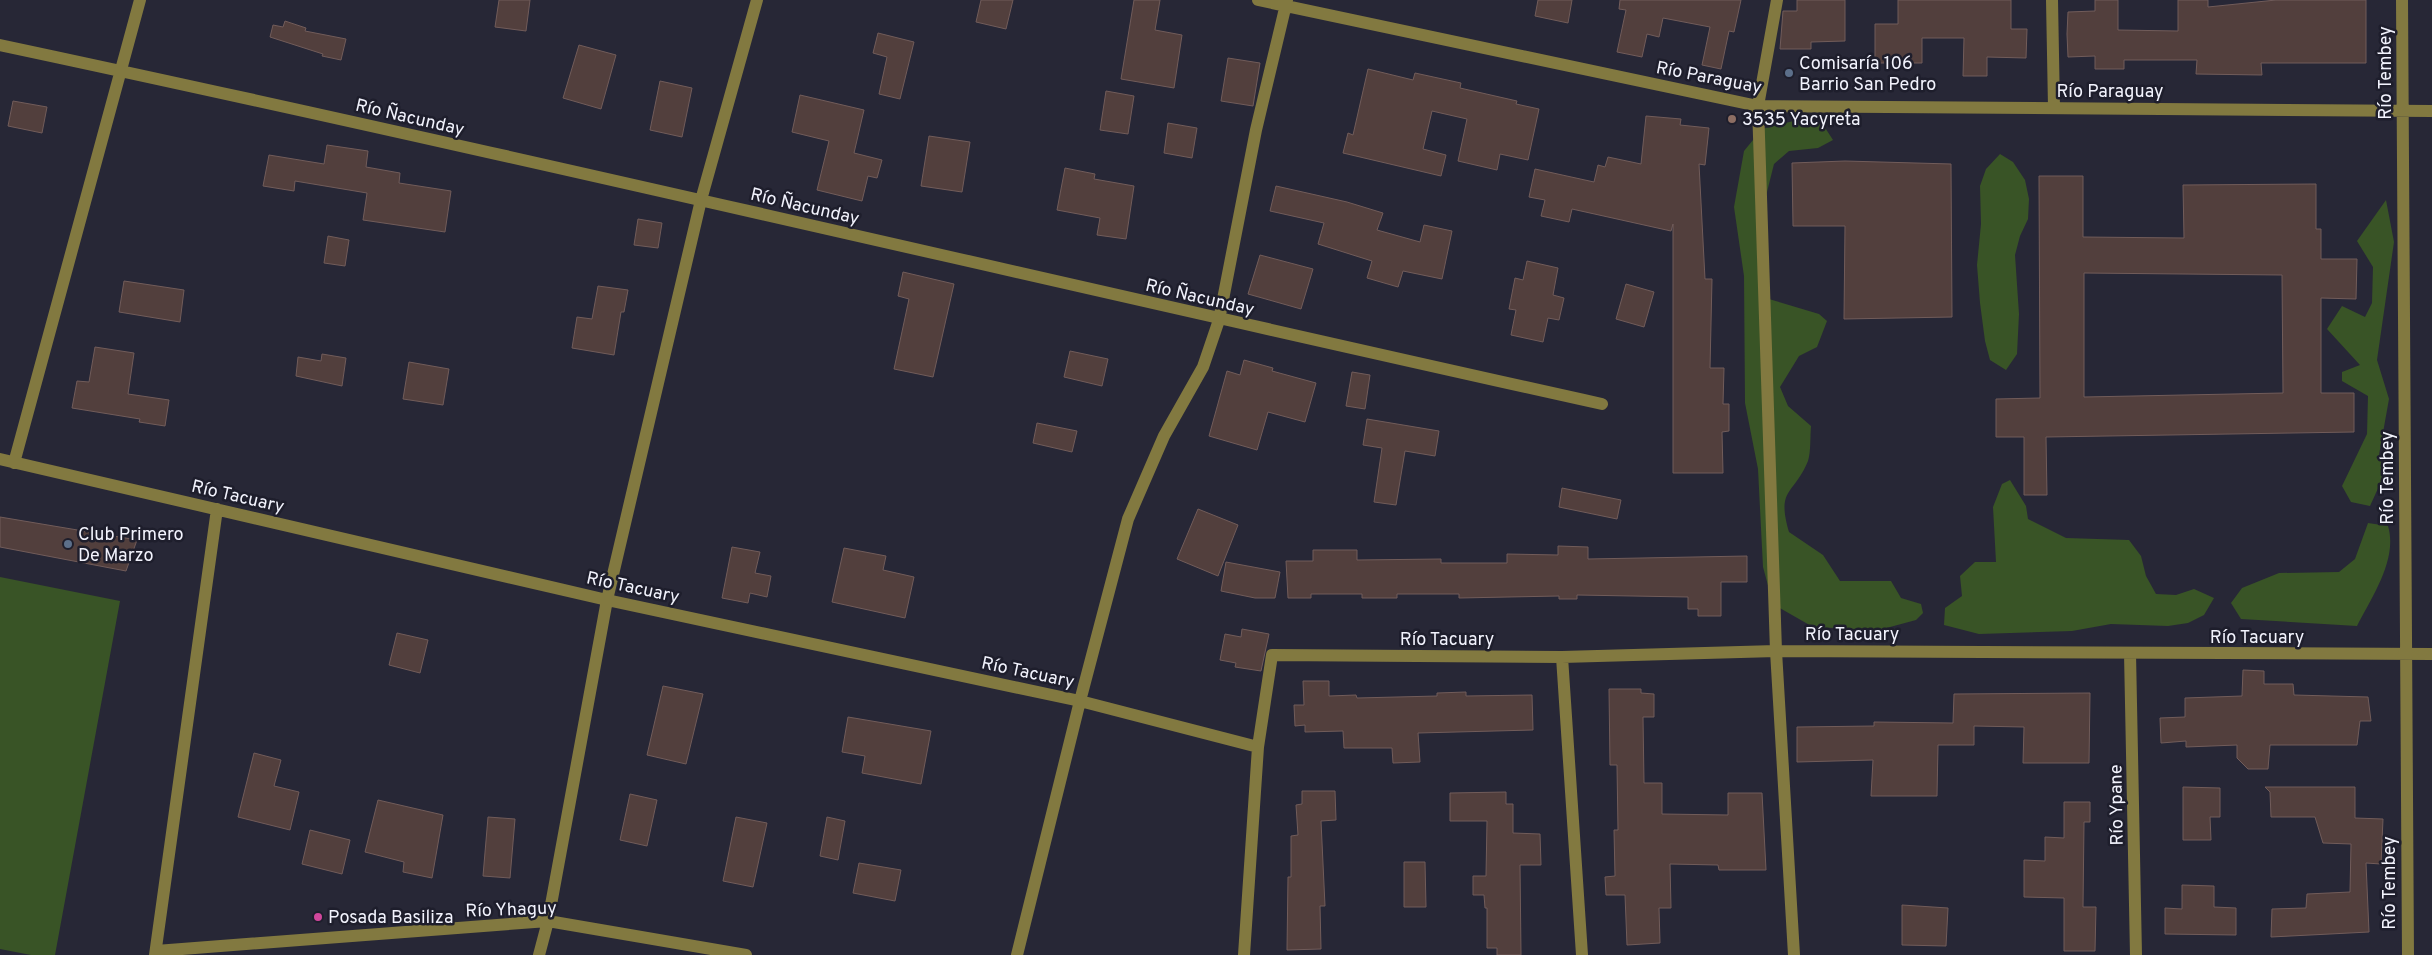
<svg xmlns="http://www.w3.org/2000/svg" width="2432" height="955" viewBox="0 0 2432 955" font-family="Overpass,sans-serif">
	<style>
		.green { fill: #395426 }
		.building { fill: #523f3d; stroke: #715c5a; fill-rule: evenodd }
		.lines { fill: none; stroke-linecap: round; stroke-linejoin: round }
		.minor { stroke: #827940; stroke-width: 12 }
		.service-dot { fill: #5c6f8a; stroke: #1e1e2c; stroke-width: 2 }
		.education-dot { fill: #8d6e63; stroke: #1e1e2c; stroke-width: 2 }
		.hotel-dot { fill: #d1479c; stroke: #1e1e2c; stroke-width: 2 }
		.labels { text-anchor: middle; stroke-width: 5; stroke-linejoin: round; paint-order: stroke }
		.poi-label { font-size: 18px; fill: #f2f3fd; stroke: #1e1e2c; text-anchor: start }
		.street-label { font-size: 18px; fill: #f2f3fd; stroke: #1e1e2c }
	</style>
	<rect width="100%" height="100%" fill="#272736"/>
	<path class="green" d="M 1801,119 L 1822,123 L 1833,140 L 1818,148 L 1789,151 L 1774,164 L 1760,220 L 1769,299 L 1819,314 L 1827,321 L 1817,347 L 1799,356 L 1780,387 L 1788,406 L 1811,426 C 1810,437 1811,452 1808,461 C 1794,495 1776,488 1789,532 L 1823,555 L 1840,581 L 1891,581 L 1901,598 L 1921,604 L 1923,613 L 1916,620 L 1879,630 L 1813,627 L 1773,604 L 1763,567 L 1758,469 L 1745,403 L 1744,276 L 1734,207 L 1744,151 L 1762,129 Z
		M 2000,154 L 2013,162 L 2025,180 L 2029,199 L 2028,219 L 2020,236 L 2015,255 L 2019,314 L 2017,354 L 2006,370 L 1990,360 L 1985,341 L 1980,303 L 1977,265 L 1981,224 L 1980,186 L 1986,169 Z
		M 2386,200 L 2394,242 L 2377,360 L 2389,399 L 2379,455 L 2385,473 L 2370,506 L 2351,502 L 2342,486 L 2367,434 L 2368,396 L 2342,381 L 2342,372 L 2360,365 L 2327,329 L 2342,306 L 2365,317 L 2372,303 L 2373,267 L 2357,241 Z
		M 2010,480 L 2026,506 L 2028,519 L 2066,538 L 2129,540 L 2141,556 L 2146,576 L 2156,594 L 2176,595 L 2194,589 L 2214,598 L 2204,615 L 2188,623 L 2168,626 L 2111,624 L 2072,631 L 1979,634 L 1944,625 L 1945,608 L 1962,596 L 1960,576 L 1975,562 L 1996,562 L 1993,507 L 2002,484 Z
		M 2368,523 L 2388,526 C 2398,559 2372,597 2357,626 L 2241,619 L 2231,603 L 2242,588 L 2279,573 L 2339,572 L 2355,559 Z
		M 0,577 L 120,601 L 55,955 L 31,955 L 0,949 Z"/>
	<path class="building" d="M 499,0 L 530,0 L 526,31 L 495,27 Z
		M 981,0 L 1013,0 L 1006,29 L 976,22 Z
		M 1134,0 L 1160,0 L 1155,30 L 1182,35 L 1174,88 L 1121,79 Z
		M 1538,0 L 1572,0 L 1568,23 L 1535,16 Z
		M 1620,0 L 1741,0 L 1734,32 L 1729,31 L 1721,69 L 1702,65 L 1710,27 L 1663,18 L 1659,37 L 1647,34 L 1642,57 L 1617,52 L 1626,10 L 1619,9 Z
		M 1797,0 L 1845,0 L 1845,41 L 1811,42 L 1811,49 L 1780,49 L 1783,11 L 1797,11 Z
		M 1898,0 L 2011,0 L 2011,29 L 2027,29 L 2026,58 L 1987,57 L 1987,76 L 1963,76 L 1964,38 L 1922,38 L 1922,63 L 1875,63 L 1875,24 L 1898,24 Z
		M 2095,0 L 2118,0 L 2118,30 L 2178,31 L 2178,0 L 2208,0 L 2208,7 L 2276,0 L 2366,0 L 2366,63 L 2261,63 L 2262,75 L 2196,74 L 2197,60 L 2124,60 L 2124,69 L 2095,69 L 2095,56 L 2068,57 L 2067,34 L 2068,12 L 2095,11 Z
		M 285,21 L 306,28 L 305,31 L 346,39 L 341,60 L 322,56 L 323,54 L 270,37 L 273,25 L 283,27 Z
		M 878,33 L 914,42 L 900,99 L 879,94 L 887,57 L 873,53 Z
		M 579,45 L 616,55 L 601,109 L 563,98 Z
		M 1228,58 L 1260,63 L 1253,106 L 1221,101 Z
		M 1368,69 L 1413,80 L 1415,73 L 1461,83 L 1460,88 L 1517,101 L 1516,104 L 1539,109 L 1528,160 L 1500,154 L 1497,170 L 1458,161 L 1467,119 L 1432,111 L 1423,149 L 1446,155 L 1441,176 L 1343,153 L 1348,133 L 1353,135 Z
		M 660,81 L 692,88 L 682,137 L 650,130 Z
		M 1106,91 L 1134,96 L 1128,134 L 1100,130 Z
		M 800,95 L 864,110 L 854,153 L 882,160 L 877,178 L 868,176 L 862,201 L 817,190 L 829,141 L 792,132 Z
		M 13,101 L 47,107 L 42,133 L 8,126 Z
		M 1646,116 L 1681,119 L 1680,125 L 1709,128 L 1705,165 L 1699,164 L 1705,279 L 1712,279 L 1710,368 L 1724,368 L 1723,404 L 1729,404 L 1729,431 L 1722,432 L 1723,473 L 1673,473 L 1673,224 L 1671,231 L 1572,209 L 1569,222 L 1541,216 L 1545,200 L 1529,197 L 1535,169 L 1594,182 L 1598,165 L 1605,167 L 1608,157 L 1641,164 Z
		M 1168,123 L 1197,128 L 1192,158 L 1164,153 Z
		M 929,136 L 970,142 L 962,192 L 921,186 Z
		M 327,145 L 368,151 L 366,167 L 400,173 L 399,183 L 451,191 L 445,232 L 363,220 L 367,193 L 295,181 L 294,191 L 263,186 L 269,155 L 324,164 Z
		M 1845,161 L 1951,164 L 1952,317 L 1844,319 L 1845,226 L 1793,226 L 1792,163 Z
		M 1065,168 L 1095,174 L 1094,179 L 1134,186 L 1126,239 L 1097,235 L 1100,218 L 1057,210 Z
		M 2039,176 L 2083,176 L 2083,237 L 2184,238 L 2183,185 L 2316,184 L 2316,229 L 2321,229 L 2321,259 L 2357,259 L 2356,299 L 2321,298 L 2321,393 L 2354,393 L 2354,432 L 2046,437 L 2047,495 L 2024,495 L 2024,437 L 1996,437 L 1996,399 L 2040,398 ZM 2084,273 L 2282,275 L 2283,393 L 2084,397 Z
		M 1276,186 L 1347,202 L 1383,213 L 1377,230 L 1420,242 L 1424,225 L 1452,231 L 1442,279 L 1403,271 L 1398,287 L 1367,278 L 1372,261 L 1318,244 L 1324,223 L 1270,211 Z
		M 638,219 L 662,223 L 658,248 L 634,245 Z
		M 328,236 L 349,240 L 345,266 L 324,263 Z
		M 1260,255 L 1313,269 L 1301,309 L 1248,294 Z
		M 1527,261 L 1558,268 L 1553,295 L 1564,298 L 1559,320 L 1548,318 L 1543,342 L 1511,335 L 1516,310 L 1509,309 L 1515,278 L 1523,280 Z
		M 903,272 L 954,284 L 933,377 L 894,369 L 909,299 L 898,296 Z
		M 124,281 L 184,290 L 180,322 L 119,312 Z
		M 1626,284 L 1654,292 L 1644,327 L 1616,319 Z
		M 598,286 L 628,290 L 624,312 L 621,312 L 614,355 L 572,348 L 577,317 L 592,319 Z
		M 95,347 L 134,353 L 128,394 L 169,400 L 165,426 L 139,422 L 140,419 L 72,408 L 77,381 L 89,382 Z
		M 1070,351 L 1108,359 L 1102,386 L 1064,377 Z
		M 322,354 L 346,358 L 342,386 L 296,376 L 298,357 L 321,361 Z
		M 1244,360 L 1273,368 L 1272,371 L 1316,383 L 1305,422 L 1268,412 L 1257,450 L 1209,436 L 1227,371 L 1240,375 Z
		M 409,362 L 449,369 L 443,405 L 403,399 Z
		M 1352,372 L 1370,375 L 1365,409 L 1346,406 Z
		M 1367,419 L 1439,431 L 1435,456 L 1405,451 L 1396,505 L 1374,502 L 1382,448 L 1363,445 Z
		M 1037,423 L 1077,431 L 1072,452 L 1033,443 Z
		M 1562,488 L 1621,500 L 1617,519 L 1559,507 Z
		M 1198,509 L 1238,525 L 1218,576 L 1177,559 Z
		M 0,517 L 137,540 L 126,571 L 0,547 Z
		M 1558,546 L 1588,547 L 1588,559 L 1747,556 L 1747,582 L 1721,582 L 1721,616 L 1698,616 L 1698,609 L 1688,609 L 1688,597 L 1577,595 L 1577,599 L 1559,599 L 1559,596 L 1459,598 L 1459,594 L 1397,594 L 1397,598 L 1362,598 L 1362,594 L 1311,594 L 1311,598 L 1288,598 L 1286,561 L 1313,561 L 1313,550 L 1357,550 L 1357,560 L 1441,559 L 1441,563 L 1507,563 L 1507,554 L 1558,555 Z
		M 732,547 L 760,552 L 755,573 L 771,576 L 767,597 L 750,593 L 748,603 L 722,598 Z
		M 844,548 L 886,556 L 883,570 L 914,577 L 905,618 L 832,602 Z
		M 1226,562 L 1280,572 L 1275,598 L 1255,598 L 1221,591 Z
		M 1242,629 L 1269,634 L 1261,671 L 1235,667 L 1236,663 L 1220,660 L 1225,634 L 1241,637 Z
		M 397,633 L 428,640 L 420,673 L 389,665 Z
		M 2243,670 L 2264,671 L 2264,684 L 2293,684 L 2294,695 L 2368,697 L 2371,721 L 2360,721 L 2357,745 L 2270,745 L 2268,769 L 2248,769 L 2237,758 L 2237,745 L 2186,747 L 2186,741 L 2161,743 L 2160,718 L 2185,717 L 2185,698 L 2242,696 Z
		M 1303,681 L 1329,681 L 1329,696 L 1356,695 L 1357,698 L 1437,696 L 1437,693 L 1466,692 L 1466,696 L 1532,695 L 1533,730 L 1418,733 L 1420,762 L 1393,763 L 1392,748 L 1344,748 L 1343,731 L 1305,732 L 1305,725 L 1295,726 L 1294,705 L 1304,705 Z
		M 663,686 L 703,694 L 686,764 L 647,755 Z
		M 1609,689 L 1641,689 L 1641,693 L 1654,694 L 1654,717 L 1643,717 L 1644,783 L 1662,783 L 1662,814 L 1728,815 L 1728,793 L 1762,793 L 1766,870 L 1719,870 L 1718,865 L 1670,864 L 1671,908 L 1659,908 L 1660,943 L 1627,945 L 1625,895 L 1606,895 L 1605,877 L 1615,876 L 1614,830 L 1618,830 L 1617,765 L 1610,765 Z
		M 2090,693 L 2089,763 L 2023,763 L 2024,727 L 1974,726 L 1974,745 L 1938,745 L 1937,796 L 1871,796 L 1873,760 L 1797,762 L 1797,727 L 1874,726 L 1874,722 L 1953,723 L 1954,694 Z
		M 848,717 L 931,731 L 921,784 L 862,773 L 865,756 L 842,752 Z
		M 254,753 L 281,760 L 274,786 L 299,792 L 290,830 L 238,817 Z
		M 2183,787 L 2220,788 L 2220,817 L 2210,817 L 2211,840 L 2183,840 Z
		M 2265,787 L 2355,787 L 2355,818 L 2383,819 L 2381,864 L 2366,863 L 2369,932 L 2271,937 L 2272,909 L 2306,908 L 2307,894 L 2350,892 L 2351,844 L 2323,843 L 2315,817 L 2271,817 L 2270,792 Z
		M 1302,791 L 1335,791 L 1336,820 L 1321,821 L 1325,906 L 1320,906 L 1321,949 L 1287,950 L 1288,877 L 1291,877 L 1291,836 L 1298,835 L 1296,805 L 1302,804 Z
		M 1506,792 L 1506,804 L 1513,804 L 1513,833 L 1540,834 L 1541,865 L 1520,865 L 1521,955 L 1497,955 L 1497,948 L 1487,948 L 1487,908 L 1485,908 L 1484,895 L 1473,895 L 1473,876 L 1486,876 L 1487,821 L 1450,821 L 1450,793 Z
		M 630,794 L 657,800 L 647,846 L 620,840 Z
		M 378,800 L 443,815 L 432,878 L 403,872 L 404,862 L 365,852 Z
		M 2064,802 L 2090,802 L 2090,822 L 2084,822 L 2083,907 L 2096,907 L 2095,951 L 2064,951 L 2064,898 L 2024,897 L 2024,860 L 2045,861 L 2045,837 L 2064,838 Z
		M 488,817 L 515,819 L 510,878 L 483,876 Z
		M 736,817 L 767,823 L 753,887 L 723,881 Z
		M 827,817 L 845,821 L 838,860 L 820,856 Z
		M 310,830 L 350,840 L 342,874 L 302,864 Z
		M 1404,862 L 1425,862 L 1426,907 L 1404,907 Z
		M 859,863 L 901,870 L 895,901 L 853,893 Z
		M 2182,885 L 2214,886 L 2214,907 L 2236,908 L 2236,935 L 2165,934 L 2165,908 L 2182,909 Z
		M 1902,905 L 1948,908 L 1946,946 L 1902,945 Z"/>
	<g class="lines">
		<path class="minor" d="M 1258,0 L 1758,106 L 2432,111
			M 1777,0 L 1758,106 L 1776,651 L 1794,955
			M 2052,0 L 2054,108
			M 2402,0 L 2408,955
			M 0,45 C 535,159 1068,286 1602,404
			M 0,459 L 607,600 L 1080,701 L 1258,747
			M 14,463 L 140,0
			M 2130,653 L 2136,955
			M 1562,657 L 1582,955
			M 156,951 L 548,921 L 746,955
			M 155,955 L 217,509
			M 539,955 L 548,921 L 607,600 L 701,200 L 757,0
			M 1017,955 L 1080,701 L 1128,519 L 1164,436 L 1203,367 L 1219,320 L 1256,130 L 1287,0
			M 1244,955 L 1258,747 L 1272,655 L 1562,657 L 1776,651 L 2432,654"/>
	</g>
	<g class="service-dot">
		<circle cx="1789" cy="73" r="5"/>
		<circle cx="68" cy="544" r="5"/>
	</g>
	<circle class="education-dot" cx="1732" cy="119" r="5"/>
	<circle class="hotel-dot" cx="318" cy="917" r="5"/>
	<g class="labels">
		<g class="poi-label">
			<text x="1799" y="69">Comisaría 106<tspan x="1799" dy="21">Barrio San Pedro</tspan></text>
			<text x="1742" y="125">3535 Yacyreta</text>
			<text x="78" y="540">Club Primero<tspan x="78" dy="21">De Marzo</tspan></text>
			<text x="328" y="923">Posada Basiliza</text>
		</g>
		<g class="street-label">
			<text transform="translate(2385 73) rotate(-90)" y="6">Río Tembey</text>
			<text transform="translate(1709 77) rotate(11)" y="6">Río Paraguay</text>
			<text x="2110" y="97">Río Paraguay</text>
			<text transform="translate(410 117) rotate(13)" y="6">Río Ñacunday</text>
			<text transform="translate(805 206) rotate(13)" y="6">Río Ñacunday</text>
			<text transform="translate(1200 297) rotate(13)" y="6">Río Ñacunday</text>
			<text transform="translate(2387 478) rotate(-90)" y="6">Río Tembey</text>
			<text transform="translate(238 496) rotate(13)" y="6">Río Tacuary</text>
			<text transform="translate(633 587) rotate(12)" y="6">Río Tacuary</text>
			<text x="1852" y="640">Río Tacuary</text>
			<text x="2257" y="643">Río Tacuary</text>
			<text x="1447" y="645">Río Tacuary</text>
			<text transform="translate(1028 672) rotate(12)" y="6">Río Tacuary</text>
			<text transform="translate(2116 805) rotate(-91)" y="6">Río Ypane</text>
			<text transform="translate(2389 883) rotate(-90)" y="6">Río Tembey</text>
			<text transform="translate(511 909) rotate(-2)" y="6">Río Yhaguy</text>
		</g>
	</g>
</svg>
